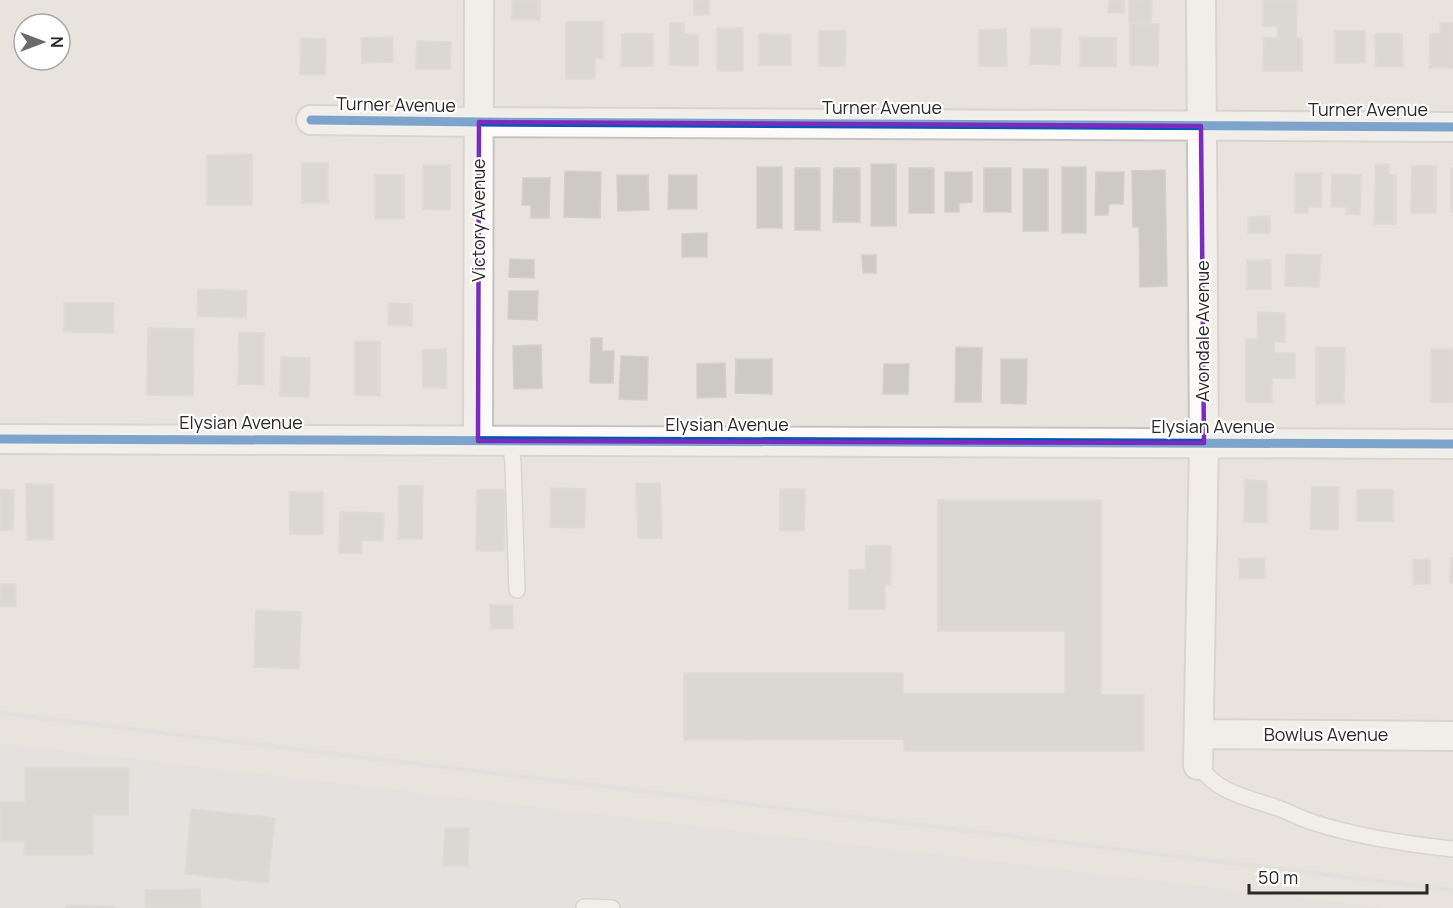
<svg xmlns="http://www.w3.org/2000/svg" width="1453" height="908" viewBox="0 0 1453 908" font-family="Manrope,sans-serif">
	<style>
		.industrial { fill: #e1dee1 }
		.building { fill: #cdc9c5; stroke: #d3cfc9; stroke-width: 1.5 }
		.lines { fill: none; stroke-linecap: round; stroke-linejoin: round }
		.service-casing { stroke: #c5c3c4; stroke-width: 18 }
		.minor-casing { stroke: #c5c3c4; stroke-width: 32 }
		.service { stroke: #fcfbfa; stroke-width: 15 }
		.minor { stroke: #fcfbfa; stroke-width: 28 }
		.rail { stroke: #dcdcde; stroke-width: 4.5 }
		.cycleway-casing { stroke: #fff; stroke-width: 13 }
		.cycleway { stroke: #0057b8; stroke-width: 9 }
		.marked { fill: none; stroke: #7b2cbf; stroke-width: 4.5; stroke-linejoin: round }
		.labels { text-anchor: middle; stroke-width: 4.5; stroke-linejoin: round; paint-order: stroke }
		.street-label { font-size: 18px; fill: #292929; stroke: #fff }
	</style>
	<rect width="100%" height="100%" fill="#e8e3dd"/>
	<path class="industrial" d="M 0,743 L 1385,908 L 0,908 Z"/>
	<path class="building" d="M 512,0 L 540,0 L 540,20 L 512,20 Z
		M 694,0 L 709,0 L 709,15 L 694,15 Z
		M 1109,0 L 1124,0 L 1124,13 L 1108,12 Z
		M 1129,0 L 1152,0 L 1151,23 L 1129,22 Z
		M 1263,0 L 1297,0 L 1296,38 L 1302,38 L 1302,71 L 1263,71 L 1264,38 L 1278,38 L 1278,26 L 1263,26 Z
		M 566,22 L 603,22 L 603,58 L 595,58 L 595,79 L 566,79 Z
		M 670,23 L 684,23 L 684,34 L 698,35 L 698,66 L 669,65 Z
		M 1440,23 L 1453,23 L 1453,68 L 1429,68 L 1430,34 L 1440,34 Z
		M 1130,24 L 1159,24 L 1158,66 L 1130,65 Z
		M 717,28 L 743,28 L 743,71 L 717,71 Z
		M 1031,28 L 1061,28 L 1060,65 L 1030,64 Z
		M 1006,29 L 1007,66 L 979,66 L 979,30 Z
		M 819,31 L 846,31 L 845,66 L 819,66 Z
		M 1335,31 L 1365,31 L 1365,63 L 1335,63 Z
		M 622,34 L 653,34 L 653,66 L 621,66 Z
		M 759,34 L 791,35 L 791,65 L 759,65 Z
		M 1375,34 L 1402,34 L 1403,66 L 1376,66 Z
		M 392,37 L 393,62 L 362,63 L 361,38 Z
		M 1080,37 L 1116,38 L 1116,67 L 1080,66 Z
		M 301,38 L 326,39 L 325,75 L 300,75 Z
		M 417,41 L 451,42 L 450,69 L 416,69 Z
		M 252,154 L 252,205 L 207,205 L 207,155 Z
		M 302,163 L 328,163 L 328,203 L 302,203 Z
		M 871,164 L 896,164 L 896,226 L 871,226 Z
		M 1376,164 L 1389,164 L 1389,175 L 1396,175 L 1396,224 L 1374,224 Z
		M 423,165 L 450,165 L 450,210 L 423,209 Z
		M 1412,166 L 1436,166 L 1436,213 L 1411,213 Z
		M 757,167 L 782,167 L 782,228 L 757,228 Z
		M 1062,167 L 1086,167 L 1086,233 L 1062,233 Z
		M 795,168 L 820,168 L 820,230 L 795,230 Z
		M 834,168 L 860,168 L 860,222 L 833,222 Z
		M 909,168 L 934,168 L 934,213 L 909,213 Z
		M 984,168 L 1011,168 L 1011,212 L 984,212 Z
		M 1451,168 L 1453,168 L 1453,212 L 1451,212 Z
		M 1023,169 L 1048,169 L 1048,231 L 1023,231 Z
		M 1165,170 L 1167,286 L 1140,287 L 1139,227 L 1133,227 L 1132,171 Z
		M 565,171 L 601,172 L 600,218 L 564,217 Z
		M 945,172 L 972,172 L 972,202 L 959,203 L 959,212 L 945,212 Z
		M 1096,172 L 1124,172 L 1123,204 L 1109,204 L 1108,215 L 1095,215 Z
		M 1295,173 L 1322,173 L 1321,207 L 1308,207 L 1308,213 L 1295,213 Z
		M 1332,174 L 1361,175 L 1360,215 L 1346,214 L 1346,207 L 1331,207 Z
		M 375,175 L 404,175 L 404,219 L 375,219 Z
		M 617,175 L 648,175 L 649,210 L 618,211 Z
		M 669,175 L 697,175 L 697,209 L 668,209 Z
		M 523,178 L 550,178 L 549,218 L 531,218 L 531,205 L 522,205 Z
		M 1270,216 L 1270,233 L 1248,233 L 1248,217 Z
		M 707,233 L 707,257 L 682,257 L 682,234 Z
		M 1286,254 L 1321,255 L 1319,287 L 1285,286 Z
		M 862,255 L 876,255 L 876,273 L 863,273 Z
		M 510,259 L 534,260 L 534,278 L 509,277 Z
		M 1247,260 L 1271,260 L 1271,289 L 1247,289 Z
		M 198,289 L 247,291 L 246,318 L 197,316 Z
		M 509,291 L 538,291 L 537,320 L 508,319 Z
		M 64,303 L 114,303 L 113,333 L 64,332 Z
		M 389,303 L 412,304 L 412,326 L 388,325 Z
		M 1258,312 L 1285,313 L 1285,342 L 1274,342 L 1274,353 L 1295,353 L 1295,378 L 1272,378 L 1272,402 L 1246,402 L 1246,339 L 1257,339 Z
		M 148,328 L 194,329 L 193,396 L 147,395 Z
		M 239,332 L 264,333 L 264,385 L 238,384 Z
		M 591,338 L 602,338 L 602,351 L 614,351 L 613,383 L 590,383 Z
		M 355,341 L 380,341 L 380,396 L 355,395 Z
		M 541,345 L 542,388 L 514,389 L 513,346 Z
		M 956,347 L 982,348 L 981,402 L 955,402 Z
		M 1316,347 L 1345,348 L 1344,404 L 1316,404 Z
		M 446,349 L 447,388 L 423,388 L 422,350 Z
		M 1431,349 L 1453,349 L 1453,402 L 1431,402 Z
		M 621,356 L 648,357 L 647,400 L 619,399 Z
		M 281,357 L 310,358 L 309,397 L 280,396 Z
		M 736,359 L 772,359 L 772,394 L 735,393 Z
		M 1001,359 L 1027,359 L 1026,404 L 1001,403 Z
		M 725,363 L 726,397 L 697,398 L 697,364 Z
		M 884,364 L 909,364 L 908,394 L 883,394 Z
		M 1245,480 L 1267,481 L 1267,522 L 1244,522 Z
		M 660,483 L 662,538 L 638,538 L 636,484 Z
		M 26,484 L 53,484 L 53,540 L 27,540 Z
		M 399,486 L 423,486 L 422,539 L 398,539 Z
		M 1312,487 L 1339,487 L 1338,530 L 1310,529 Z
		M 551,488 L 586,489 L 584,528 L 550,527 Z
		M 780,489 L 805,489 L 804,531 L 780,531 Z
		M 0,490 L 14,490 L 13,530 L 0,530 Z
		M 477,490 L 505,490 L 504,551 L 476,551 Z
		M 1357,490 L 1393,490 L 1393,521 L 1357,521 Z
		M 289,492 L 323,492 L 323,534 L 290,534 Z
		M 938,500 L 1101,500 L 1101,695 L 1144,695 L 1144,751 L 904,751 L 904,739 L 684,740 L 684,673 L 903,673 L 903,694 L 1065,693 L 1065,631 L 938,631 Z
		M 340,512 L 384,513 L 383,541 L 362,540 L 361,553 L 339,553 Z
		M 866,546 L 891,546 L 891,584 L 885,584 L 885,609 L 849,609 L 849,570 L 865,570 Z
		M 1264,558 L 1265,578 L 1240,579 L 1239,559 Z
		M 1451,558 L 1453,558 L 1453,583 L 1450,583 Z
		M 1430,559 L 1430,584 L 1413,584 L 1413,560 Z
		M 0,584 L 16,584 L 16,606 L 0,606 Z
		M 490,605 L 512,605 L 513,628 L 491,629 Z
		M 256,610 L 301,612 L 299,669 L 254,667 Z
		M 25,768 L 129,768 L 128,815 L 93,815 L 93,855 L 24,855 L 25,842 L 0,842 L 0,802 L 25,802 Z
		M 191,809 L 275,818 L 268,883 L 185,874 Z
		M 445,828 L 469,828 L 468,866 L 443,866 Z
		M 200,889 L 201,908 L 145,908 L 145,890 Z
		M 66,905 L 115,906 L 115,908 L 66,908 Z"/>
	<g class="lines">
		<defs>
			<path id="service" d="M 510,441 L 513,462 L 517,590
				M 1198,765 C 1219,794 1246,797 1278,808 C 1289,812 1300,818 1312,822 C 1358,837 1405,844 1453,849
				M 584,908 L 584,907 L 612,908"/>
			<path id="minor" d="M 311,120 L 479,122 L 1453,127
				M 0,439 L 1453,444
				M 478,441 L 479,0
				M 1199,734 L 1453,736
				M 1198,765 L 1204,443 L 1201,0"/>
		</defs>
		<use href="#service" class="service-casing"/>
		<use href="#minor" class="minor-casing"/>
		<use href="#service" class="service"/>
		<use href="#minor" class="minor"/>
		<path class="rail" d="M 0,713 L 1453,890"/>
		<defs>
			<path id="cycleway" d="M 311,120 L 479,122 L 1453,127
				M 0,439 L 1453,444"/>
		</defs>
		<use href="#cycleway" class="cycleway-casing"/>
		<use href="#cycleway" class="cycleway"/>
	</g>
	<path d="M0 0H1453V908H0ZM 479,122 L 1201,126 L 1204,443 L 478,441 Z" fill="#e8e3dd" fill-opacity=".55" fill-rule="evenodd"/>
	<path class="marked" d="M 479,122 L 1201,126 L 1204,443 L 478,441 Z"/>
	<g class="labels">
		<g class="street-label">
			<text transform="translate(396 105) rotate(1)" y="6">Turner Avenue</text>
			<text x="882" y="114">Turner Avenue</text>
			<text x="1368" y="116">Turner Avenue</text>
			<text transform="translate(479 220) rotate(-90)" y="6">Victory Avenue</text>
			<text transform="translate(1203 331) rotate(-90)" y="6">Avondale Avenue</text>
			<text x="241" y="429">Elysian Avenue</text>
			<text x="727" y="431">Elysian Avenue</text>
			<text x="1213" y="433">Elysian Avenue</text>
			<text x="1326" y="741">Bowlus Avenue</text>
		</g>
	</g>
	<g transform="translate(42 42) rotate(90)"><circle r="28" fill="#ffffff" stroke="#a9a9a9" stroke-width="1.5"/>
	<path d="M0-4.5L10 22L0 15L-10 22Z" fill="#6c6a68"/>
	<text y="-9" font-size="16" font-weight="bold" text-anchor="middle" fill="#292929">N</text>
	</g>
	<path d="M1249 884v9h178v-9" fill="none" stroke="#292929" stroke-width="3"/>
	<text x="1258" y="884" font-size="18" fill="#292929" stroke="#ffffff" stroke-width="4.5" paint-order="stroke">50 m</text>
</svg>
